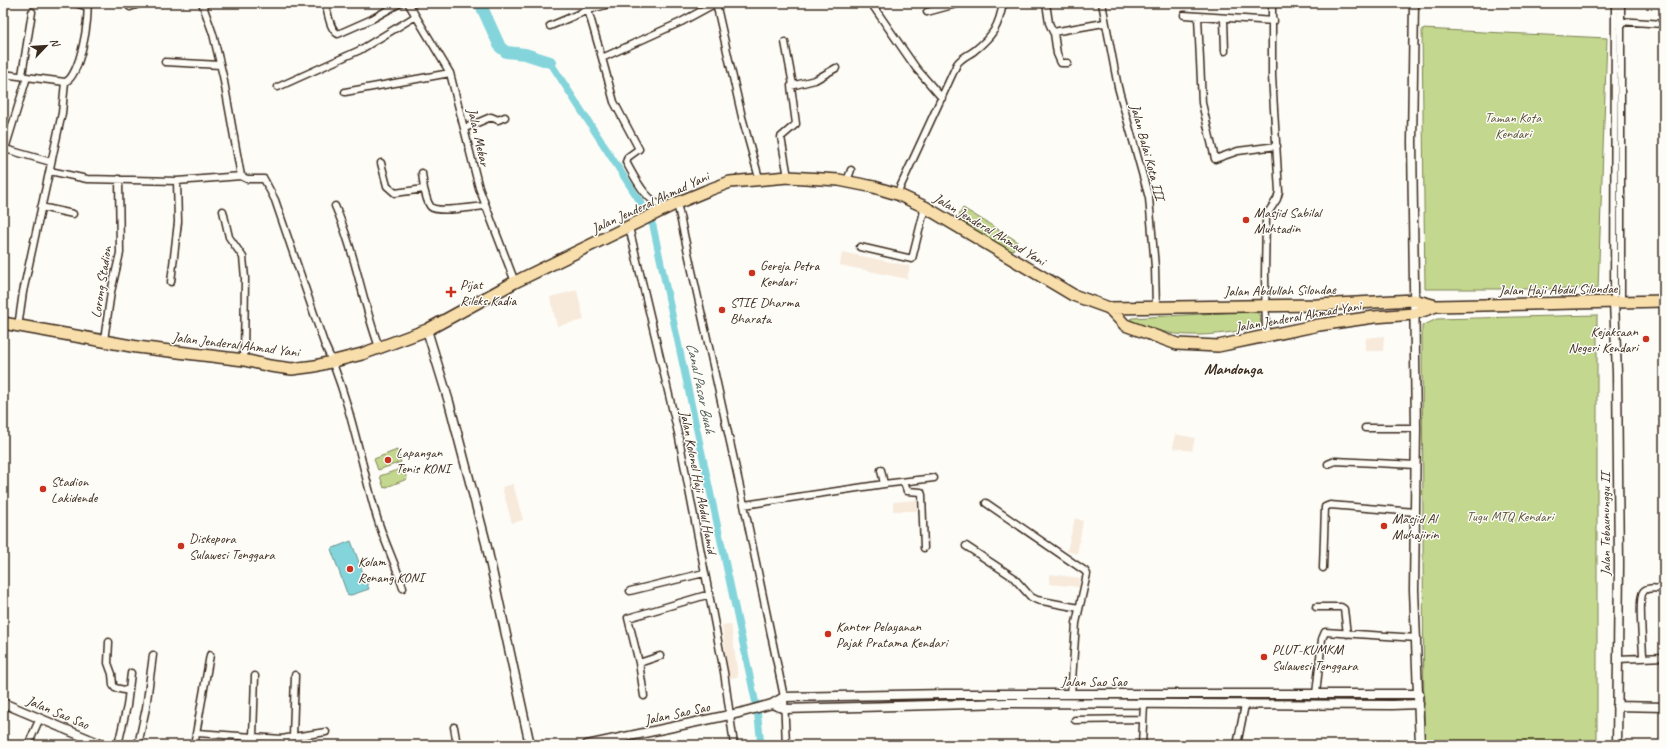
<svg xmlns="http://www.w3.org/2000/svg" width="1667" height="748" viewBox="0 0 1667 748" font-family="Caveat,sans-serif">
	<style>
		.built { fill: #f7eadb }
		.green { fill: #c3d88e; stroke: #7f8156 }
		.water { fill: #84d5db; stroke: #67918f }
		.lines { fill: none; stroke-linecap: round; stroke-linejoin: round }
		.canal { stroke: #84d5db; stroke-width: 7 }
		.river { stroke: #84d5db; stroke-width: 12 }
		.street-casing { stroke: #3b2a1e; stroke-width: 9 }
		.secondary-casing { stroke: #3b2a1e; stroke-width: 11 }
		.highway-casing { stroke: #3b2a1e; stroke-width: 14 }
		.street { stroke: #fdfcf7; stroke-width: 6 }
		.secondary { stroke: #fdfcf7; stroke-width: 8 }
		.highway { stroke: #f8deab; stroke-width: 11 }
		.poi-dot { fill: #c8321e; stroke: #fdfcf7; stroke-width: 1.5 }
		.labels { text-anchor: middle; stroke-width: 3; stroke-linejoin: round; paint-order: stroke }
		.park-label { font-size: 14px; fill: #5d563a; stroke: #fdfcf7 }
		.street-label { font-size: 14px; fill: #3b2a1e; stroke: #fdfcf7 }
		.poi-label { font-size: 14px; fill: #3b2a1e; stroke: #fdfcf7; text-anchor: start }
		.water-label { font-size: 15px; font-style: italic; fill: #515d57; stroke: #fdfcf7 }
		.quarter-label { font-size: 16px; font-weight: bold; fill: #3b2a1e; stroke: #fdfcf7 }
	</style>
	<rect width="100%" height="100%" fill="#fdfcf7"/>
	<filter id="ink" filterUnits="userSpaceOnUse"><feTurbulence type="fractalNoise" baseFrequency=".025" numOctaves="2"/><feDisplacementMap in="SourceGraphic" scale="8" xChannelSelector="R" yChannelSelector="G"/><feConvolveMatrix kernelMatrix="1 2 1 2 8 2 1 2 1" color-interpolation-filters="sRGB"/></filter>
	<g filter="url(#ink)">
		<path class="built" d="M 842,252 L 910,266 L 907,279 L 840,265 Z
			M 577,290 L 584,320 L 557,326 L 550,297 Z
			M 1384,336 L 1383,351 L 1365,351 L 1366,338 Z
			M 1175,434 L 1195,438 L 1192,451 L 1173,448 Z
			M 513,484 L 523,520 L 512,523 L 502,487 Z
			M 917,500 L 917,511 L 893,511 L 893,502 Z
			M 1075,518 L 1083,521 L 1077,554 L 1067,551 Z
			M 1050,574 L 1080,578 L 1079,587 L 1049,584 Z
			M 731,624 L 738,677 L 729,678 L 722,625 Z"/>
		<path class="green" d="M 1422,29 L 1607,38 L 1598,289 L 1425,289 Z
			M 963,208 L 1017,241 L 1011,255 L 955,222 Z
			M 1255,311 L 1259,314 L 1262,327 C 1223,334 1185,341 1147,327 C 1141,325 1134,323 1130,319 L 1132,318 Z
			M 1597,315 L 1597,745 L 1424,745 L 1422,326 L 1437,319 Z
			M 397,450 L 401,462 L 378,470 L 374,459 Z
			M 403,468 L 407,479 L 384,488 L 380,476 Z"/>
		<path class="water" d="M 351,541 L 369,589 L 348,596 L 331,549 Z"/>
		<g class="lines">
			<path class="canal" d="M 550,62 L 643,206 L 653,226 L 757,709 L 761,745"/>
			<path class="river" d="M 480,3 L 500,47 L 506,52 L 525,54 L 550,62"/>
			<defs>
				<path id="street" d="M 75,3 L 88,7
					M 202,3 L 213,34 L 223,76 L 241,176 L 247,179 L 264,179 L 275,200 L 324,343 C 349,396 359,455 375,511 C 382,537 395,562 403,588
					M 325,3 C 328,12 329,29 338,34 L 372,19 L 400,3
					M 408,3 L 450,73 L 479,188 L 515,282
					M 613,3 L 588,10 L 602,58 L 681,22 L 716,3
					M 716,3 L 742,117 L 759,178
					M 871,3 L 916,68 L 942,98
					M 1046,3 L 1049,23 L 1053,32 L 1104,23
					M 1102,3 L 1118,87 L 1149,198 L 1155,267 L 1156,308
					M 1621,3 L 1621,302
					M 130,7 L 142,3
					M 927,12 L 960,3
					M 1184,15 L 1274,21
					M 1198,17 L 1202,103 L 1215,159 L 1238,151 L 1277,146
					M 1224,19 L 1225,51
					M 1618,21 L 1664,24
					M 550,26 L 588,10
					M 1054,33 L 1057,54 L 1061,63 L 1068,63
					M 785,42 L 793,85
					M 602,58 L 614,102 L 639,149 L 628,157 L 626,162 C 636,180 646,202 667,208
					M 165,62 L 220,65
					M 3,74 L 65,82
					M 22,75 L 32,12
					M 278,87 L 360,50 L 416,16
					M 345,92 L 450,73
					M 465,128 L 491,117 L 498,120 L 505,117
					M 5,149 L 27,77
					M 3,153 L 5,149 L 51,162
					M 381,163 L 387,186 L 395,193 L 424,189 C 426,195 427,203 431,207 C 437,213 475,207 485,206
					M 50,171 L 87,179 L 177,181 L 241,176
					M 422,173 L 424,189
					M 788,177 L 781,137 L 796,124 L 791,86 L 815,80 L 836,68
					M 847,181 L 851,170
					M 897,194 L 957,64 C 962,57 967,56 974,51 C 993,36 999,26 1003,3
					M 677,203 L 744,505 L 784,697 L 786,745
					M 335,206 C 355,251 362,301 379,347
					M 41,207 L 73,214
					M 223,211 L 229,237 L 243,257 L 245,278 L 244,360
					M 629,227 L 678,433 L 724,672 L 734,745
					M 860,247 L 912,259 L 925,207
					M 171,282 L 178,222 L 177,181
					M 1614,302 L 1615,3
					M 18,327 L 23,292 L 62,113 L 65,82 C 80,77 90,18 87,3
					M 1266,335 L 1265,275 L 1266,216 L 1277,199 L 1279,192 L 1272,76 L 1272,3
					M 104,340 L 111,292 L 120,253 L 119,179
					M 1365,428 L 1416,428
					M 1328,464 L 1335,461 L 1416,465
					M 881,470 L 884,484
					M 904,482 L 907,491 L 921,492 L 922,495 L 924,548
					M 986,503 L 1085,571 L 1087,574 L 1076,623 L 1071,695
					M 744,505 L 884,484 L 934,478
					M 966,546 L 1013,577 L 1031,597 L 1037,600 L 1079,608
					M 1323,568 L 1325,507 L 1330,505 L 1415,512
					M 630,591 L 704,573
					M 1316,607 L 1341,607 L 1344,609 L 1347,634
					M 109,642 L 108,663 L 112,674 L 113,685 L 115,688 L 129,691
					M 1643,657 C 1643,646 1638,599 1643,592 C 1647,586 1658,589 1664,589
					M 1618,659 L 1664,657
					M 639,663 L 660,656
					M 255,676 L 253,737 L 282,739 L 293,737 L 295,675
					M 1316,694 L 1322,639 L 1325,632 L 1417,638
					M 644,696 L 639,663 L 628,618 L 710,594
					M 1075,720 L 1143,719
					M 454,727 L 457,745
					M 197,733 L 253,737
					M 293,737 L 326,732
					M 28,745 L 40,718
					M 118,745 L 127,706 L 131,673
					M 138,745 L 146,708 L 153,655
					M 194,745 L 210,655
					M 1142,745 L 1144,704
					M 1237,745 L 1245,705"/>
				<path id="secondary" d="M 1414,3 L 1412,142 L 1416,428 L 1414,590 L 1420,745
					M 1614,302 L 1617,373 L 1619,565 L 1617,745
					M 427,330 L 449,402 L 486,543 L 530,745
					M 3,703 L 103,745
					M 772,704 L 785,709 L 1008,703 L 1392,705 L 1419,704
					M 1617,706 L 1664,707
					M 587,745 L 739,713 L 772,704 L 784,697 L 946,694 L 1419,694"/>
				<path id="highway" d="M 1109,308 L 1317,305 L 1414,300 L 1436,306 L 1664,301
					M 3,323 L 137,347 L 244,360 L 270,366 L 292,369 L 315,366 L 362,354 L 427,330 L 515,282 L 677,203 L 706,191 L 730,182 L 788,177 L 839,180 L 874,187 L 897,194 L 925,207 L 1073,295 L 1109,308 L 1125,325 L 1177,344 L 1218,346 L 1319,325 L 1374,317 L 1414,314 L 1436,306"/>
			</defs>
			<use href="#street" class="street-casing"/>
			<use href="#secondary" class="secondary-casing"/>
			<use href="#highway" class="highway-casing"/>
			<use href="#street" class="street"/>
			<use href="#secondary" class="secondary"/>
			<use href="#highway" class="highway"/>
		</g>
	</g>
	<g class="poi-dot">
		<circle cx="1246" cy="220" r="4"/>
		<circle cx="752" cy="273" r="4"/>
		<path d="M449 286h4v4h4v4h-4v4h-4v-4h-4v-4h4z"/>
		<circle cx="722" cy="310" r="4"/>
		<circle cx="1646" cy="339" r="4"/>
		<circle cx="388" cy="460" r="4"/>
		<circle cx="43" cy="489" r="4"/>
		<circle cx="1384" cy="526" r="4"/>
		<circle cx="181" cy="546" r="4"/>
		<circle cx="350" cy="569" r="4"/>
		<circle cx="828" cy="634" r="4"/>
		<circle cx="1264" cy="657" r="4"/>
	</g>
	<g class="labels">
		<g class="park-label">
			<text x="1513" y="122">Taman Kota<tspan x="1513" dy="16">Kendari</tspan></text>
			<text x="1510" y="521">Tugu MTQ Kendari</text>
		</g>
		<g class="street-label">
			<text transform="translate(479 137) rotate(77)" y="5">Jalan Mekar</text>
			<text transform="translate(1148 152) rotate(75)" y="5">Jalan Balai Kota III</text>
			<text transform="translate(650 202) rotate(-25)" y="5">Jalan Jenderal Ahmad Yani</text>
			<text transform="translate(990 229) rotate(31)" y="5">Jalan Jenderal Ahmad Yani</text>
			<text transform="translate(101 282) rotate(-81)" y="5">Lorong Stadion</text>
			<text transform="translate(1558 289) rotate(-1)" y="5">Jalan Haji Abdul Silondae</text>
			<text transform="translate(1280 290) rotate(-1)" y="5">Jalan Abdullah Silondae</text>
			<text transform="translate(1298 316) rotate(-10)" y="5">Jalan Jenderal Ahmad Yani</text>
			<text transform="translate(236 344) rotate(7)" y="5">Jalan Jenderal Ahmad Yani</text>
			<text transform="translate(699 482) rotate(79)" y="5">Jalan Kolonel Haji Abdul Hamid</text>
			<text transform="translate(1605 524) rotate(-90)" y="5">Jalan Tebaununggu II</text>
			<text x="1094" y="686">Jalan Sao Sao</text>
			<text transform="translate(58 712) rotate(23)" y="5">Jalan Sao Sao</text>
			<text transform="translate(677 713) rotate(-12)" y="5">Jalan Sao Sao</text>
		</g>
		<g class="poi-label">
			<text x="1254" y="217">Masjid Sabilal<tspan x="1254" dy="16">Muhtadin</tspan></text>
			<text x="760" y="270">Gereja Petra<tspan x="760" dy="16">Kendari</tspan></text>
			<text x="460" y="289">Pijat<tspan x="460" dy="16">Rileks Kadia</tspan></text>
			<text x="730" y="307">STIE Dharma<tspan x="730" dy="16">Bharata</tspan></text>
			<text x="1638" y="336" text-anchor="end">Kejaksaan<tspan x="1638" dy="16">Negeri Kendari</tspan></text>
			<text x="396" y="457">Lapangan<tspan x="396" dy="16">Tenis KONI</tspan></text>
			<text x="51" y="486">Stadion<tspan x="51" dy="16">Lakidende</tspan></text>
			<text x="1392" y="523">Masjid Al<tspan x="1392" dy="16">Muhajirin</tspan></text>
			<text x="189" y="543">Diskepora<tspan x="189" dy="16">Sulawesi Tenggara</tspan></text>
			<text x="358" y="566">Kolam<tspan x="358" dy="16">Renang KONI</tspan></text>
			<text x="836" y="631">Kantor Pelayanan<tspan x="836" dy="16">Pajak Pratama Kendari</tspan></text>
			<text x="1272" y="654">PLUT-KUMKM<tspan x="1272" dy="16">Sulawesi Tenggara</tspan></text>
		</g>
		<g class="water-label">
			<text transform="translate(701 388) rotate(78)" y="5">Canal Pasar Buah</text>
		</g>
		<g class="quarter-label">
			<text x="1233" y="374">Mandonga</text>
		</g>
	</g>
	<rect width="1667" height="748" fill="none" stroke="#fdfcf7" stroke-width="16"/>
	<rect x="8" y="8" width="1651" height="732" fill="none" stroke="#3b2a1e" stroke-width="1.5" filter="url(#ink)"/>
	<g transform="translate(46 46) rotate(65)" stroke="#fdfcf7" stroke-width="3" paint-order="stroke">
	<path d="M0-3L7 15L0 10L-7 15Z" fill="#3b2a1e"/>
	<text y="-6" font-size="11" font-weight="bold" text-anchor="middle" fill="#3b2a1e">N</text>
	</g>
</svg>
